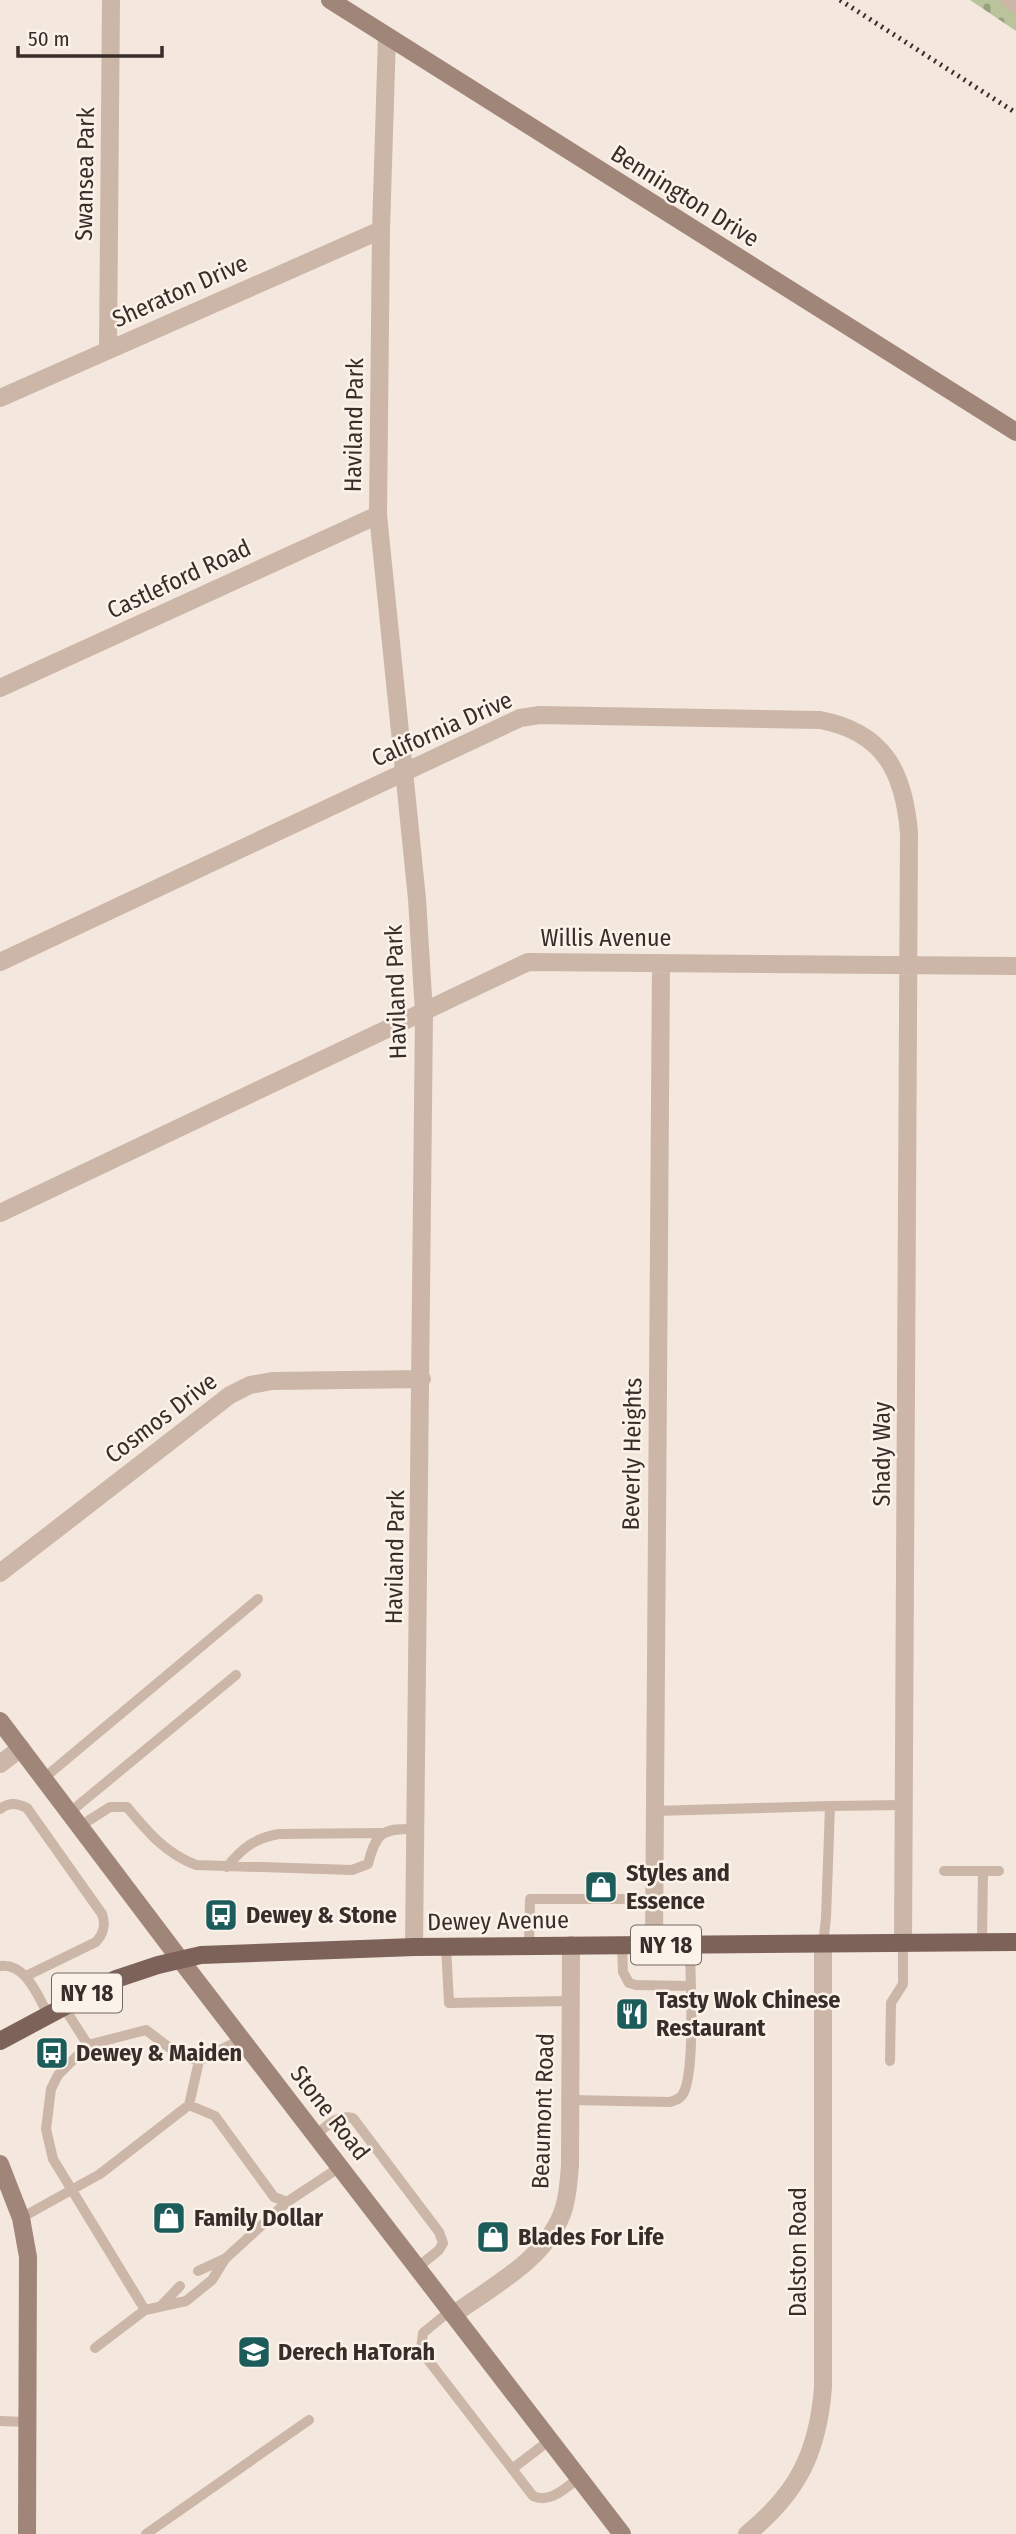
<svg xmlns="http://www.w3.org/2000/svg" width="1016" height="2534" viewBox="0 0 1016 2534" font-family="'Fira Sans Condensed',sans-serif">
	<style>
		.cemetery { fill: url(#cemetery-stones) }
		.lines { fill: none; stroke-linecap: round; stroke-linejoin: round }
		.lane { stroke: #ccb6a8; stroke-width: 10 }
		.street { stroke: #ccb6a8; stroke-width: 18 }
		.secondary { stroke: #a08579; stroke-width: 18 }
		.primary { stroke: #7c6259; stroke-width: 18 }
		.rail { stroke: #392d29; stroke-width: 5; stroke-dasharray: 2 5; stroke-linecap: butt }
		.labels { text-anchor: middle; stroke-width: 5; stroke-linejoin: round; paint-order: stroke }
		.shield { fill: #fbf2ea; stroke: #736863; stroke-width: 2 }
		.shield-label { font-size: 23px; font-weight: bold; fill: #392d29 }
		.street-label { font-size: 24px; fill: #392d29; stroke: #fbf2ea }
		.poi-label { font-size: 24px; font-weight: bold; fill: #392d29; stroke: #fbf2ea; text-anchor: start }
	</style>
	<defs>
		<pattern id="cemetery-stones" width="16" height="16" patternUnits="userSpaceOnUse" patternTransform="scale(1.75)"><rect width="16" height="16" fill="#b9c49c"/><path d="M2 7V4a2 2 0 0 1 4 0v3zM10 15v-3a2 2 0 0 1 4 0v3z" fill="#97a07f"/></pattern>
	</defs>
	<rect width="100%" height="100%" fill="#f4e7dd"/>
	<path class="cemetery" d="M 970,0 L 1016,0 L 1016,31 Z"/>
	<g class="lines">
		<path class="lane" d="M 1005,0 L 1016,9
			M 44,1778 L 258,1599
			M 0,1809 C 9,1802 17,1803 27,1808 L 102,1914 C 106,1925 104,1933 96,1942 L 26,1976
			M 654,1811 L 830,1806
			M 69,1813 L 236,1675
			M 80,1826 L 110,1807 L 127,1807 C 148,1832 165,1853 196,1865 L 352,1870 L 368,1864 C 376,1832 383,1828 416,1829
			M 227,1867 C 242,1848 255,1838 279,1834 L 382,1833
			M 944,1871 L 999,1871
			M 982,1942 L 983,1871
			M 529,1945 L 530,1899 L 655,1899
			M 622,1945 L 623,1972 L 629,1983 L 636,1985 L 690,1986
			M 823,1945 L 826,1918 L 830,1806 L 904,1805
			M 446,1946 L 449,2003 L 570,2001
			M 0,1966 C 26,1963 37,1995 48,2014
			M 63,2006 L 88,2045 L 146,2030 L 179,2055 L 199,2061 L 242,2039
			M 88,2045 L 58,2075 L 51,2089 L 46,2129 L 53,2159 L 145,2310 L 186,2301 L 212,2280 L 225,2259 L 287,2202
			M 890,2061 L 891,2003 L 903,1984 L 903,1942
			M 570,2100 L 670,2102 C 676,2100 680,2099 683,2094 C 696,2071 690,1975 690,1945
			M 189,2105 L 215,2116 L 274,2197 L 287,2202 L 340,2167
			M 316,2135 C 327,2126 337,2114 353,2118 L 439,2232 L 443,2243 L 439,2250 L 418,2267
			M 21,2218 L 100,2174 L 189,2105 L 199,2061
			M 198,2271 L 224,2259
			M 161,2306 L 180,2286
			M 451,2310 L 423,2333 L 421,2349 L 425,2356 L 533,2496 C 550,2504 565,2488 579,2478
			M 95,2348 L 145,2310
			M 0,2421 L 27,2422
			M 512,2469 L 550,2440
			M 146,2534 L 309,2420"/>
		<path class="street" d="M 387,36 L 381,230 L 378,515 L 417,899 L 424,1013 L 414,1947
			M 108,349 L 111,0
			M 0,398 L 381,230
			M 0,688 L 378,515
			M 0,962 L 520,718 L 540,715 L 820,720 C 884,732 904,772 909,833 L 903,1942
			M 0,1213 L 528,962 L 1016,966
			M 0,1573 L 230,1395 L 250,1385 L 272,1381 L 422,1379
			M 0,1764 L 21,1748
			M 654,1945 L 661,963
			M 454,2314 C 493,2286 549,2257 564,2208 C 568,2194 569,2180 570,2165 L 571,1945
			M 747,2534 C 798,2493 818,2452 823,2387 L 823,1945"/>
		<path class="secondary" d="M 330,0 L 1016,432
			M 0,1721 L 179,1958 L 622,2534
			M 0,2164 L 21,2218 L 28,2257 L 27,2534"/>
		<path class="primary" d="M 0,2041 L 116,1979 L 158,1965 L 201,1955 L 414,1947 L 1016,1942"/>
		<path class="rail" d="M 840,0 L 1016,113"/>
	</g>
	<defs>
		<symbol id="shop-square" viewBox="-11 -11 22 22"><rect x="-9" y="-9" width="18" height="18" rx="4" fill="#1c5d5c" stroke="#fbf2ea"/><path d="M-5-2.5h2.3a2.7 3.5 0 0 1 5.4 0H5L5.5 6h-11ZM-1.5-2.5h3a1.5 2.3 0 0 0-3 0Z" fill="#fff"/></symbol>
		<symbol id="bus-square" viewBox="-11 -11 22 22"><rect x="-9" y="-9" width="18" height="18" rx="4" fill="#1c5d5c" stroke="#fbf2ea"/><path d="M-5-6H5V4H4V6H2V4H-2V6H-4V4H-5ZM-3.5-4V0h7V-4ZM-3.5 1.2v1.5H-2V1.2ZM2 1.2v1.5H3.5V1.2Z" fill="#fff"/></symbol>
		<symbol id="restaurant-square" viewBox="-11 -11 22 22"><rect x="-9" y="-9" width="18" height="18" rx="4" fill="#1c5d5c" stroke="#fbf2ea"/><path d="M-5-6h1v4h1v-4h1v4h1v-4h1v5L-1.5 .5V6h-2V.5L-5-1ZM5-6V6H3V1.5H1.5Q1.5-4 5-6Z" fill="#fff"/></symbol>
		<symbol id="school-square" viewBox="-11 -11 22 22"><rect x="-9" y="-9" width="18" height="18" rx="4" fill="#1c5d5c" stroke="#fbf2ea"/><path d="M0-5L7-2L0 1L-7-2ZM-4 1L0 2.5L4 1V4Q0 6-4 4Z" fill="#fff"/></symbol>
	</defs>
	<g fill-rule="evenodd">
		<use href="#shop-square" x="582" y="1868" width="38" height="38"/>
		<use href="#bus-square" x="202" y="1896" width="38" height="38"/>
		<use href="#restaurant-square" x="613" y="1995" width="38" height="38"/>
		<use href="#bus-square" x="33" y="2034" width="38" height="38"/>
		<use href="#shop-square" x="150" y="2199" width="38" height="38"/>
		<use href="#shop-square" x="474" y="2218" width="38" height="38"/>
		<use href="#school-square" x="235" y="2333" width="38" height="38"/>
	</g>
	<g class="labels">
		<g class="shield">
			<rect x="631" y="1925.5" width="70" height="39" rx="5"/>
			<rect x="52" y="1973.5" width="70" height="39" rx="5"/>
		</g>
		<g class="shield-label">
			<text x="666" y="1953">NY 18</text>
			<text x="87" y="2001">NY 18</text>
		</g>
		<g class="street-label">
			<text transform="translate(85 174) rotate(-89)" y="8">Swansea Park</text>
			<text transform="translate(685 196) rotate(32)" y="8">Bennington Drive</text>
			<text transform="translate(180 291) rotate(-24)" y="8">Sheraton Drive</text>
			<text transform="translate(354 425) rotate(-89)" y="8">Haviland Park</text>
			<text transform="translate(179 579) rotate(-25)" y="8">Castleford Road</text>
			<text transform="translate(442 729) rotate(-24)" y="8">California Drive</text>
			<text x="606" y="946">Willis Avenue</text>
			<text transform="translate(396 992) rotate(-92)" y="8">Haviland Park</text>
			<text transform="translate(161 1418) rotate(-37)" y="8">Cosmos Drive</text>
			<text transform="translate(632 1454) rotate(-89)" y="8">Beverly Heights</text>
			<text transform="translate(882 1454) rotate(-90)" y="8">Shady Way</text>
			<text transform="translate(395 1557) rotate(-89)" y="8">Haviland Park</text>
			<text transform="translate(498 1921) rotate(-1)" y="8">Dewey Avenue</text>
			<text transform="translate(543 2111) rotate(-88)" y="8">Beaumont Road</text>
			<text transform="translate(330 2113) rotate(52)" y="8">Stone Road</text>
			<text transform="translate(798 2252) rotate(-90)" y="8">Dalston Road</text>
		</g>
		<g class="poi-label">
			<text x="626" y="1881">Styles and<tspan x="626" dy="28">Essence</tspan></text>
			<text x="246" y="1923">Dewey &amp; Stone</text>
			<text x="656" y="2008">Tasty Wok Chinese<tspan x="656" dy="28">Restaurant</tspan></text>
			<text x="76" y="2061">Dewey &amp; Maiden</text>
			<text x="194" y="2226">Family Dollar</text>
			<text x="518" y="2245">Blades For Life</text>
			<text x="278" y="2360">Derech HaTorah</text>
		</g>
	</g>
	<path d="M18 46v10h144v-10" fill="none" stroke="#392d29" stroke-width="3.5"/>
	<text x="28" y="46" font-size="21" fill="#392d29" stroke="#fbf2ea" stroke-width="5" paint-order="stroke">50 m</text>
</svg>
